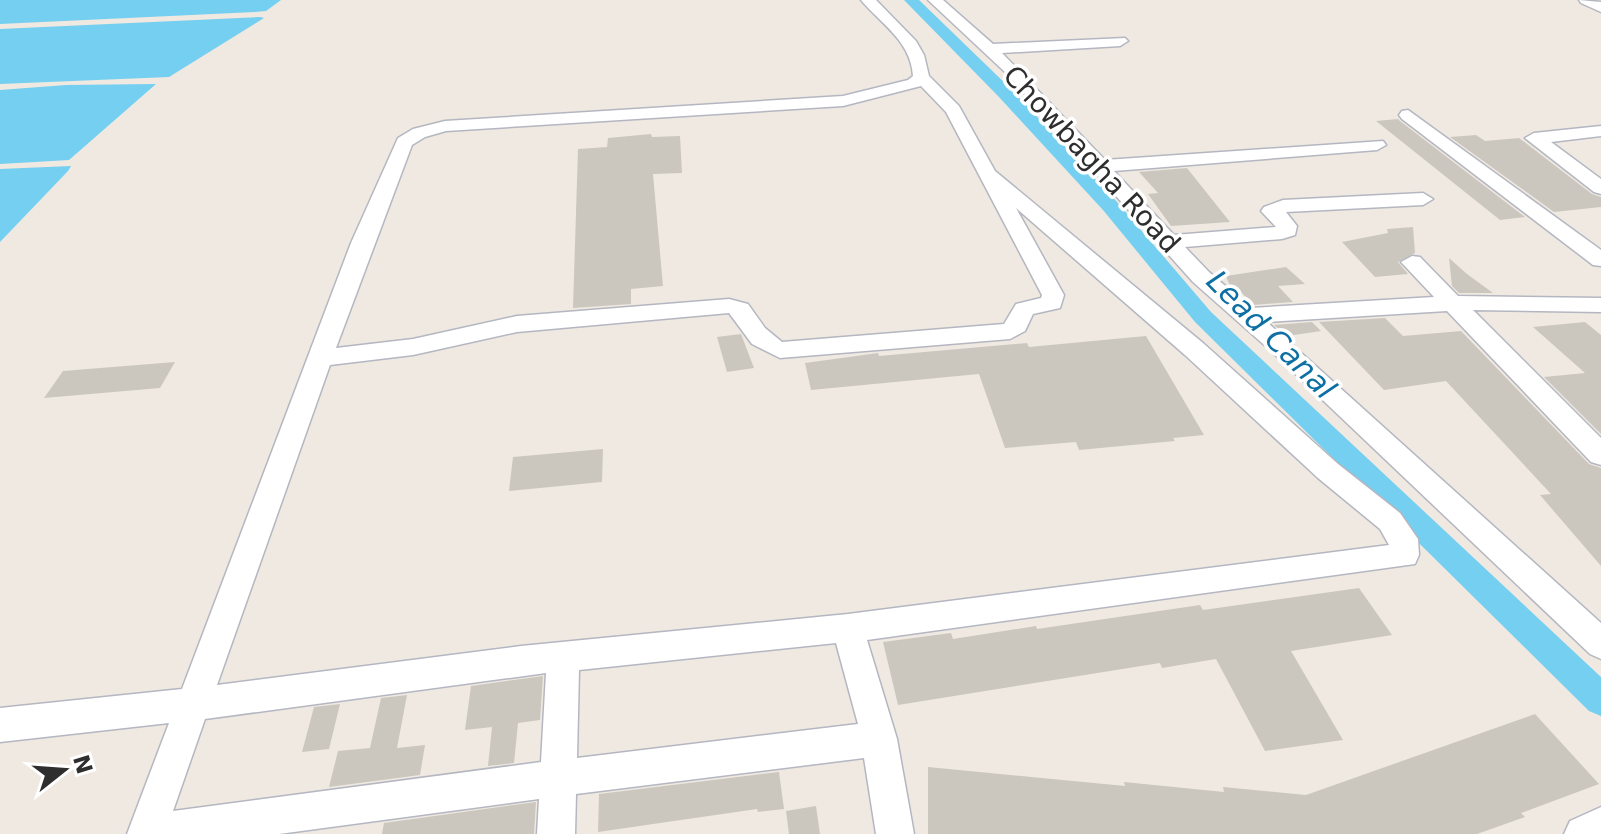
<svg xmlns="http://www.w3.org/2000/svg" width="1601" height="834" viewBox="0 0 1601 834" font-family="'DejaVu Sans',sans-serif">
	<style>
		.water { fill: #75cff0 }
		.lines { fill: none; stroke-linecap: round; stroke-linejoin: round }
		.canal { fill: #75cff0; fill-rule: evenodd }
		.building { fill: #cbc7bf }
		.street-casing { stroke: #b4b7c1; stroke-width: 3 }
		.street { fill: #fff; fill-rule: evenodd }
		.labels { text-anchor: middle; stroke-width: 7; stroke-linejoin: round; paint-order: stroke }
		.street-label { font-size: 28px; fill: #2e2e2e; stroke: #fff }
		.water-label { font-size: 30px; font-style: italic; fill: #0d6fa3; stroke: #fff }
	</style>
	<rect width="100%" height="100%" fill="#efe9e1"/>
	<path class="water" d="M 0,0 L 281,0 L 266,11 L 255,12 L 0,24 Z
		M 260,17 L 264,18 L 169,77 L 0,84 L 0,29 Z
		M 156,84 L 69,160 L 0,164 L 0,90 L 66,85 Z
		M 71,166 L 68,171 L 0,242 L 0,169 Z"/>
	<g class="lines">
		<path class="canal" d="M 904,0 L 919,0 L 1011,89 L 1117,202 L 1211,312 L 1601,677 L 1601,716 L 1589,711 L 1195,322 L 1103,210 L 999,97 Z"/>
	</g>
	<path class="building" d="M 1398,119 L 1400,121 L 1525,217 L 1500,220 L 1376,121 Z
		M 651,134 L 652,137 L 680,136 L 682,173 L 653,174 L 663,286 L 631,289 L 631,304 L 573,308 L 578,149 L 607,147 L 608,138 Z
		M 1476,135 L 1485,141 L 1519,138 L 1592,194 L 1601,197 L 1601,207 L 1554,212 L 1450,137 Z
		M 1187,168 L 1230,222 L 1171,226 L 1148,194 L 1158,193 L 1139,172 Z
		M 1413,227 L 1415,253 L 1398,262 L 1408,274 L 1375,277 L 1342,242 L 1388,233 L 1387,229 Z
		M 1449,258 L 1467,274 L 1493,293 L 1459,293 L 1452,286 Z
		M 1286,267 L 1305,284 L 1278,286 L 1293,302 L 1253,305 L 1239,290 L 1230,286 L 1226,276 Z
		M 1385,318 L 1403,336 L 1461,331 L 1589,464 L 1601,468 L 1601,566 L 1540,495 L 1551,494 L 1446,381 L 1384,390 L 1319,322 Z
		M 1312,322 L 1321,331 L 1287,336 L 1274,325 Z
		M 1585,322 L 1601,335 L 1601,434 L 1544,377 L 1585,373 L 1533,327 Z
		M 741,334 L 754,368 L 727,372 L 717,337 Z
		M 1146,336 L 1204,435 L 1173,438 L 1175,441 L 1079,450 L 1076,442 L 1005,448 L 979,374 L 811,390 L 805,363 L 878,353 L 879,356 L 1027,343 L 1029,347 Z
		M 175,362 L 160,388 L 44,398 L 63,371 Z
		M 603,449 L 602,482 L 509,491 L 513,457 Z
		M 1359,588 L 1392,635 L 1291,651 L 1343,740 L 1265,751 L 1216,659 L 1162,668 L 1160,663 L 898,705 L 883,642 L 951,633 L 953,639 L 1036,626 L 1037,629 L 1200,605 L 1203,610 Z
		M 543,676 L 540,720 L 518,723 L 514,763 L 488,766 L 492,727 L 465,730 L 471,686 Z
		M 407,695 L 397,748 L 425,745 L 420,775 L 329,787 L 338,751 L 370,748 L 381,698 Z
		M 340,704 L 329,749 L 302,752 L 314,707 Z
		M 1535,714 L 1599,784 L 1521,813 L 1525,817 L 1477,834 L 928,834 L 928,767 L 1125,786 L 1124,782 L 1224,792 L 1223,787 L 1306,795 Z
		M 779,772 L 784,809 L 758,812 L 757,809 L 598,832 L 599,794 Z
		M 536,802 L 534,834 L 382,834 L 384,823 Z
		M 816,806 L 820,834 L 789,834 L 786,811 Z"/>
	<g class="lines">
		<defs>
			<path id="street" d="M 861,0 L 876,0 L 916,41 L 924,55 L 929,76 L 959,106 L 995,171 L 1203,343 L 1338,464 L 1400,513 L 1418,539 L 1419,555 L 1415,564 L 867,640 L 897,739 L 914,834 L 876,834 L 864,758 L 576,794 L 575,834 L 537,834 L 539,799 L 279,834 L 127,834 L 169,723 L 0,742 L 0,708 L 182,689 L 351,243 L 398,138 L 413,129 L 445,121 L 843,96 L 908,80 L 913,76 C 911,41 881,24 861,0 ZM 921,86 L 946,112 L 1042,295 L 1041,298 L 1016,304 L 1004,324 L 782,342 L 765,328 L 748,304 L 729,299 L 517,316 L 413,339 L 336,348 L 412,145 L 425,137 L 446,131 L 843,106 ZM 1016,208 L 1185,355 L 1318,478 L 1380,529 L 1389,545 L 848,614 L 521,646 L 217,685 L 330,365 L 413,355 L 517,332 L 729,313 L 752,344 L 780,358 L 1010,339 L 1025,331 L 1033,314 L 1060,308 L 1064,295 ZM 836,643 L 858,724 L 577,758 L 579,670 ZM 546,673 L 541,762 L 173,811 L 205,719 Z
				M 928,0 L 943,0 L 993,44 L 1125,38 L 1128,41 L 1120,46 L 1002,53 L 1105,160 L 1383,141 L 1386,145 L 1377,150 L 1114,171 L 1174,235 L 1276,227 L 1261,211 L 1264,207 L 1283,200 L 1423,193 L 1433,199 L 1423,205 L 1286,212 L 1297,226 L 1295,235 L 1282,239 L 1185,247 L 1209,272 L 1251,308 L 1434,297 L 1401,262 L 1412,256 L 1420,257 L 1458,296 L 1601,298 L 1601,312 L 1473,310 L 1601,438 L 1601,465 L 1591,462 L 1447,311 L 1267,322 L 1601,623 L 1601,659 L 1590,654 L 1271,351 L 1193,282 L 1006,73 Z
				M 1579,0 L 1601,2 L 1601,12 L 1581,3 Z
				M 1408,110 L 1601,250 L 1601,266 L 1593,265 L 1402,119 L 1399,115 L 1402,111 Z
				M 1601,126 L 1601,136 L 1551,142 L 1601,179 L 1601,194 L 1594,192 L 1525,138 L 1534,133 Z
				M 1601,807 L 1601,834 L 1564,834 L 1570,821 Z"/>
		</defs>
		<use href="#street" class="street-casing"/>
		<use href="#street" class="street"/>
	</g>
	<g class="labels">
		<g class="street-label">
			<text transform="translate(1092 159) rotate(47)" y="10">Chowbagha Road</text>
		</g>
		<g class="water-label">
			<text transform="translate(1271 335) rotate(45)" y="10">Lead Canal</text>
		</g>
	</g>
	<g transform="translate(64 770) rotate(73)" stroke="#ffffff" stroke-width="6" paint-order="stroke">
	<path d="M0-6L14 30L0 20L-14 30Z" fill="#2e2e2e"/>
	<text y="-12" font-size="22" font-weight="bold" text-anchor="middle" fill="#2e2e2e">N</text>
	</g>
</svg>
